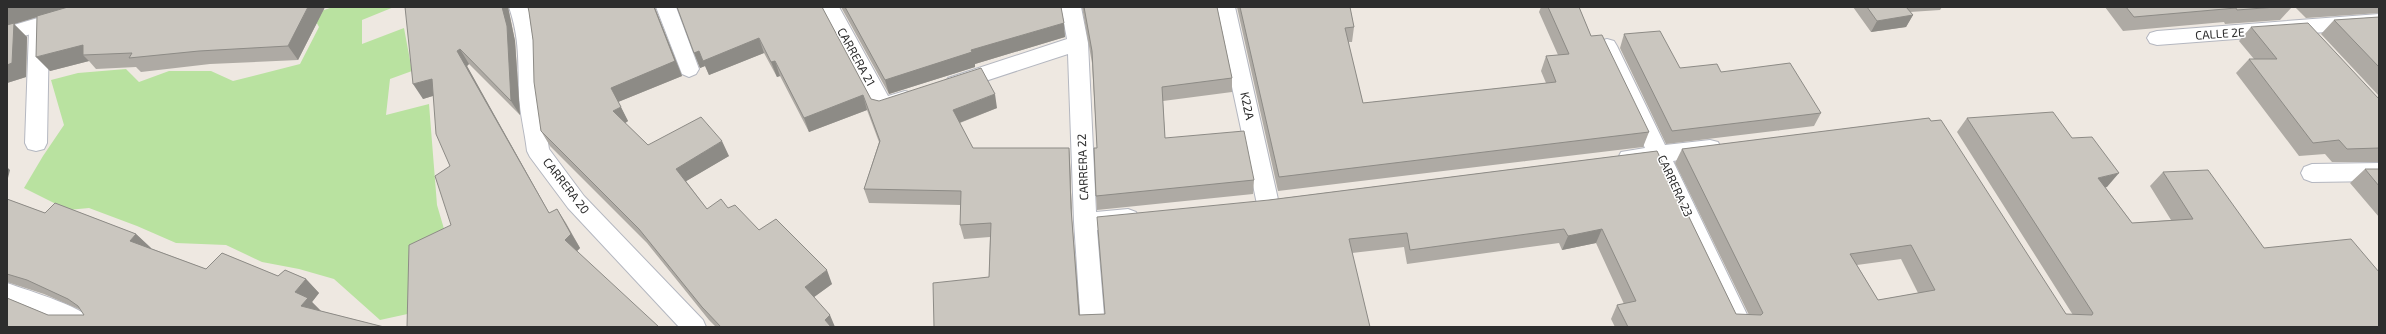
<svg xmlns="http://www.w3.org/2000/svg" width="2386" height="334" viewBox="0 0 2386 334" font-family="'Exo 2',sans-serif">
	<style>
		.green { fill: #b9e2a0 }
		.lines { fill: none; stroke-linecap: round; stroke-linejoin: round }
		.street-casing { stroke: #b4b7c0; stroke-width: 2 }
		.secondary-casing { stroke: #b4b7c0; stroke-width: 2 }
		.street { fill: #fff; fill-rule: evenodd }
		.secondary { fill: #fff; fill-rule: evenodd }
		.wall { fill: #aeaaa4; fill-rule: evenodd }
		.shaded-wall { fill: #8d8b86 }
		.building { fill: #cac6bf; stroke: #8d8b86; fill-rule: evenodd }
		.labels { text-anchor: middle; stroke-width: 3; stroke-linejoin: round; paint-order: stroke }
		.street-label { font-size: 12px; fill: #2d2d2d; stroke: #fff }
	</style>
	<rect width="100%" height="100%" fill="#eee8e1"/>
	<path class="green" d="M 333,7 L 394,7 L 362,20 L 362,44 L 404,28 L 412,71 L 390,79 L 386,115 L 429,104 L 437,205 L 447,239 L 412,313 L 380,320 L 334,279 L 299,269 L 262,262 L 226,245 L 176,243 L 137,226 L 89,208 L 68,210 L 24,188 L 43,156 L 64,125 L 51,80 L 78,73 L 126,69 L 139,82 L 169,71 L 211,71 L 233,81 L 300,64 L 319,27 L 312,14 Z"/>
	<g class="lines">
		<defs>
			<path id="street" d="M 509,7 L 529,7 L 536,27 L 540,55 L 541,97 L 549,149 L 584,196 L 703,320 L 706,327 L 679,327 L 568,208 L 530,157 L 527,151 C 525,133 520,114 519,96 C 518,63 520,39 509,7 Z
				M 656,7 L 676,7 L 699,69 L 696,74 L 689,77 L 682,74 Z
				M 819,7 L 839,7 L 888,96 L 905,91 L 912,93 L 916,99 L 912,105 L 883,114 L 876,112 Z
				M 1061,7 L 1081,7 L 1088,43 L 1096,212 L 1128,209 L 1136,212 L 1139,218 L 1136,224 L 1097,230 L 1105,327 L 1081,327 L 1074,222 L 1068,54 L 955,91 L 948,88 L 945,83 L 948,78 L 1067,39 Z
				M 1215,7 L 1235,7 L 1279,204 L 1276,210 L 1268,213 L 1260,210 L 1257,204 Z
				M 2379,14 L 2379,28 L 2157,45 L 2150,43 L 2147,38 L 2150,33 L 2157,31 Z
				M 39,23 L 46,25 L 49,30 L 47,143 L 44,149 L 36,151 L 28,149 L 25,143 L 29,30 L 32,25 Z
				M 1607,39 L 1614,41 L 1617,46 L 1665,145 L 1710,140 L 1718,142 L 1721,148 L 1718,154 L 1673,161 L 1753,327 L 1729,327 L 1652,164 L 1629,166 L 1621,164 L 1618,158 L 1621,152 L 1645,148 L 1597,46 L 1600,41 Z
				M 2379,163 L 2379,181 L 2312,182 L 2304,179 L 2301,173 L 2304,167 L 2312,164 Z
				M 7,283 C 29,291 90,308 99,327 L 65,327 L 7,303 Z"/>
			<path id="secondary" d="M 75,7 L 109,7 L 106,12 L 7,41 L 7,27 Z"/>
		</defs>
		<use href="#street" class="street-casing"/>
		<use href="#secondary" class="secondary-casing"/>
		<use href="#street" class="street"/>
		<use href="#secondary" class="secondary"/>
	</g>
	<path class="wall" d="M 7,7 L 325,7 L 298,60 L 210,64 L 141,72 L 136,67 L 96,69 L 89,61 L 50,71 L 37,17 L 14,24 L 27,37 L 26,77 L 7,83 Z
		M 405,7 L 508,7 L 515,41 L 520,115 L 469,64 L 467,66 L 549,213 L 557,209 L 566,223 L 580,248 L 577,251 L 451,225 L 450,166 L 433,96 L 423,99 Z
		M 822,7 L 871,99 L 879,101 L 997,108 L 960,123 L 973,148 L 1069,148 L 1070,162 L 1072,222 L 1080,315 L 1105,314 L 1269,200 L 1657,151 L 1736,314 L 1749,315 L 1675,163 L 1682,149 L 1929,118 L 2066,314 L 2073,315 L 1957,132 L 1967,118 L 2107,187 L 2105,187 L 2132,223 L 2171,220 L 2150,186 L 2163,172 L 2264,248 L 2379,327 L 1615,327 L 1611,319 L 1617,305 L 1624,304 L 1596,243 L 1562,250 L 1559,243 L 1407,264 L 1404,247 L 1352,253 L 1370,327 L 934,327 L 989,277 L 990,237 L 964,239 L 960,225 L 961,205 L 869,203 L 864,189 L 879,142 L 867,110 L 809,132 L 780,76 L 777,77 L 764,53 L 709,75 L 705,66 L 700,68 L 694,53 ZM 1901,259 L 1918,293 L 1878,300 L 1857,265 Z
		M 841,7 L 1061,7 L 1065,37 L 975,64 L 975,67 L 889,94 Z
		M 1082,7 L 1217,7 L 1232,78 L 1232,92 L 1163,101 L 1165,138 L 1254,180 L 1253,194 L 1097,210 L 1096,196 L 1097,148 L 1092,63 Z
		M 1237,7 L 1350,7 L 1354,27 L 1352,42 L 1348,42 L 1363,103 L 1546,83 L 1541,71 L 1546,56 L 1558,55 L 1539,12 L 1541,7 L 1579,7 L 1591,36 L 1649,132 L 1643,147 L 1278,191 Z
		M 1853,7 L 1942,7 L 1940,10 L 1910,12 L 1913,15 L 1906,27 L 1871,32 Z
		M 2105,7 L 2292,7 L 2280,20 L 2225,24 L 2224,22 L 2123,31 Z
		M 2295,7 L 2379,7 L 2379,13 L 2306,18 Z
		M 655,8 L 682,76 L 618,102 L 628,121 L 625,123 L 648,145 L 729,156 L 686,181 L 707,209 L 728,208 L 759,230 L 832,284 L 814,297 L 835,327 L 716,327 L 709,320 L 647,243 L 550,146 L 541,131 L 533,40 L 529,12 Z
		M 2379,17 L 2379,96 L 2321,34 L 2334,20 Z
		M 2251,27 L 2379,99 L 2379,162 L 2332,162 L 2325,154 L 2299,156 L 2236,73 L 2249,59 L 2254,59 L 2239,41 Z
		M 1624,34 L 1680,68 L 1721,72 L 1821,113 L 1814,126 L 1666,144 L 1620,48 Z
		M 2365,169 L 2379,169 L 2379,217 L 2350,183 Z
		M 7,199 L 45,213 L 55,203 L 136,234 L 151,248 L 150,248 L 206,269 L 222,253 L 278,276 L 285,270 L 306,279 L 319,293 L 312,302 L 321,311 L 384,327 L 7,327 L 7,298 L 48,315 L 84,315 L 81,310 L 44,294 L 7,282 Z"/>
	<path class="shaded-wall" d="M 10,7 L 70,7 L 14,24 L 27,37 L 26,77 L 7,83 L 7,8 Z
		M 308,7 L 325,7 L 298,60 L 288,46 Z
		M 502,7 L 508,7 L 515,41 L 520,115 L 511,101 Z
		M 654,7 L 655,7 L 655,8 L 682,76 L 618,102 L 611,88 Z
		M 1913,15 L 1906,27 L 1871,32 L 1877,21 Z
		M 1064,23 L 1065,37 L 975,64 L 975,67 L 889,94 L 885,80 L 971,50 Z
		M 759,38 L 764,53 L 709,75 L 703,61 Z
		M 83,45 L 83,55 L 89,61 L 50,71 L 36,57 Z
		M 460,49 L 469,64 L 467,66 L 557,227 L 549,213 L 457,51 Z
		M 699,51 L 705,66 L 700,68 L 694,53 Z
		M 775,61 L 780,76 L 777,77 L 771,62 Z
		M 432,79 L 442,93 L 423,99 L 413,84 Z
		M 995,94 L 997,108 L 956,124 L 953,110 Z
		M 863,95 L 867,110 L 809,132 L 804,118 Z
		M 621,107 L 628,121 L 621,126 L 613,111 Z
		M 722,141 L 729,156 L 683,183 L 676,169 Z
		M 1069,148 L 1070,162 L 1072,222 L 1081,327 L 1071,208 Z
		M 7,167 L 10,170 L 7,182 Z
		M 2119,173 L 2107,187 L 2086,193 L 2098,178 Z
		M 557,209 L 580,248 L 574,254 L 565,240 Z
		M 1602,229 L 1596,243 L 1562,250 L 1568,236 Z
		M 136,234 L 151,248 L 145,254 L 130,241 Z
		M 827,270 L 832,284 L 810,300 L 805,287 Z
		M 306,279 L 319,293 L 312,302 L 321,311 L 301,306 L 295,292 Z
		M 830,315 L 835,327 L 828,327 L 825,320 Z"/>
	<path class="building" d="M 68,7 L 308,7 L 288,46 L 199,51 L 129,58 L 132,53 L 83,55 L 83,45 L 36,57 L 37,16 Z
		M 405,7 L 502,7 L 507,26 L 511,101 L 460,49 L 457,51 L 549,213 L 557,209 L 571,234 L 565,240 L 659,327 L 407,327 L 409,245 L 451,225 L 435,176 L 450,166 L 436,134 L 432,79 L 413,84 Z
		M 528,7 L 654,7 L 675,61 L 611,88 L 621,107 L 613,111 L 648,145 L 701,117 L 722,141 L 676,169 L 707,209 L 721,199 L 728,208 L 735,205 L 759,230 L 776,219 L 827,270 L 805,287 L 830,315 L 825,320 L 831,327 L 721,327 L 702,307 L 639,229 L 541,131 L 534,82 L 533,40 L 529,12 Z
		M 677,7 L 822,7 L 871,99 L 879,101 L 981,68 L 995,94 L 953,110 L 973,148 L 1069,148 L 1071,208 L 1079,315 L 1105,314 L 1097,217 L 1269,200 L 1657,151 L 1736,314 L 1761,315 L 1763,313 L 1682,149 L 1929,118 L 1931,121 L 1941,120 L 2066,314 L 2092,315 L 2093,313 L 1967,118 L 2053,112 L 2072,138 L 2092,137 L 2119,173 L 2098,178 L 2132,223 L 2193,219 L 2163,172 L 2208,170 L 2264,248 L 2351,239 L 2379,272 L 2379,327 L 1628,327 L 1617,305 L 1636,301 L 1602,229 L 1568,236 L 1564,229 L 1410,250 L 1407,233 L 1349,239 L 1370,327 L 934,327 L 933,283 L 989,277 L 991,223 L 960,225 L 961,191 L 864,189 L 880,141 L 863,95 L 804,118 L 775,61 L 771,62 L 759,38 L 703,61 L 699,51 L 694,53 ZM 1911,245 L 1935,290 L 1878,300 L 1850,254 Z
		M 845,7 L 1061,7 L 1064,23 L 971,50 L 972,52 L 885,80 Z
		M 1084,7 L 1217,7 L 1232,78 L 1162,87 L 1165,138 L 1244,131 L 1254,180 L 1096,196 L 1094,148 L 1097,148 L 1092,51 Z
		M 1240,7 L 1350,7 L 1354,27 L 1345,28 L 1363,103 L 1556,82 L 1546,56 L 1569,54 L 1548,7 L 1579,7 L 1591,36 L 1602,35 L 1649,132 L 1279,177 Z
		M 1867,7 L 1906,7 L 1913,15 L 1877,21 Z
		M 2126,7 L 2276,7 L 2237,10 L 2236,8 L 2134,17 Z
		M 2379,17 L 2379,67 L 2334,20 Z
		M 14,23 L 12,63 L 7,65 L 7,25 Z
		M 2308,23 L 2379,99 L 2379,148 L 2347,149 L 2339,140 L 2313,143 L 2249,59 L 2277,59 L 2251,27 Z
		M 1660,31 L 1680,68 L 1717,64 L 1721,72 L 1790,63 L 1821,113 L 1672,131 L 1624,34 Z
		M 2365,169 L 2379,169 L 2379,186 Z
		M 7,199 L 45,213 L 55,203 L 136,234 L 130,241 L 206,269 L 222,253 L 278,276 L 285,270 L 306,279 L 295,292 L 308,298 L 301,306 L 384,327 L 7,327 L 7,298 L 48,315 L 84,315 L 78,306 L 68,299 L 27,280 L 7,274 Z"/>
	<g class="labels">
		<g class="street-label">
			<text transform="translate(2220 34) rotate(-4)" y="4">CALLE 2E</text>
			<text transform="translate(856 57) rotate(61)" y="4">CARRERA 21</text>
			<text transform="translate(1247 106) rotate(78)" y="4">K22A</text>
			<text transform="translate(1083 167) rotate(-92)" y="4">CARRERA 22</text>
			<text transform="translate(566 186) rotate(52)" y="4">CARRERA 20</text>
			<text transform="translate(1675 186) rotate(65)" y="4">CARRERA 23</text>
		</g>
	</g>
	<rect width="2386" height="334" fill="none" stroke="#2d2d2d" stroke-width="16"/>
</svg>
